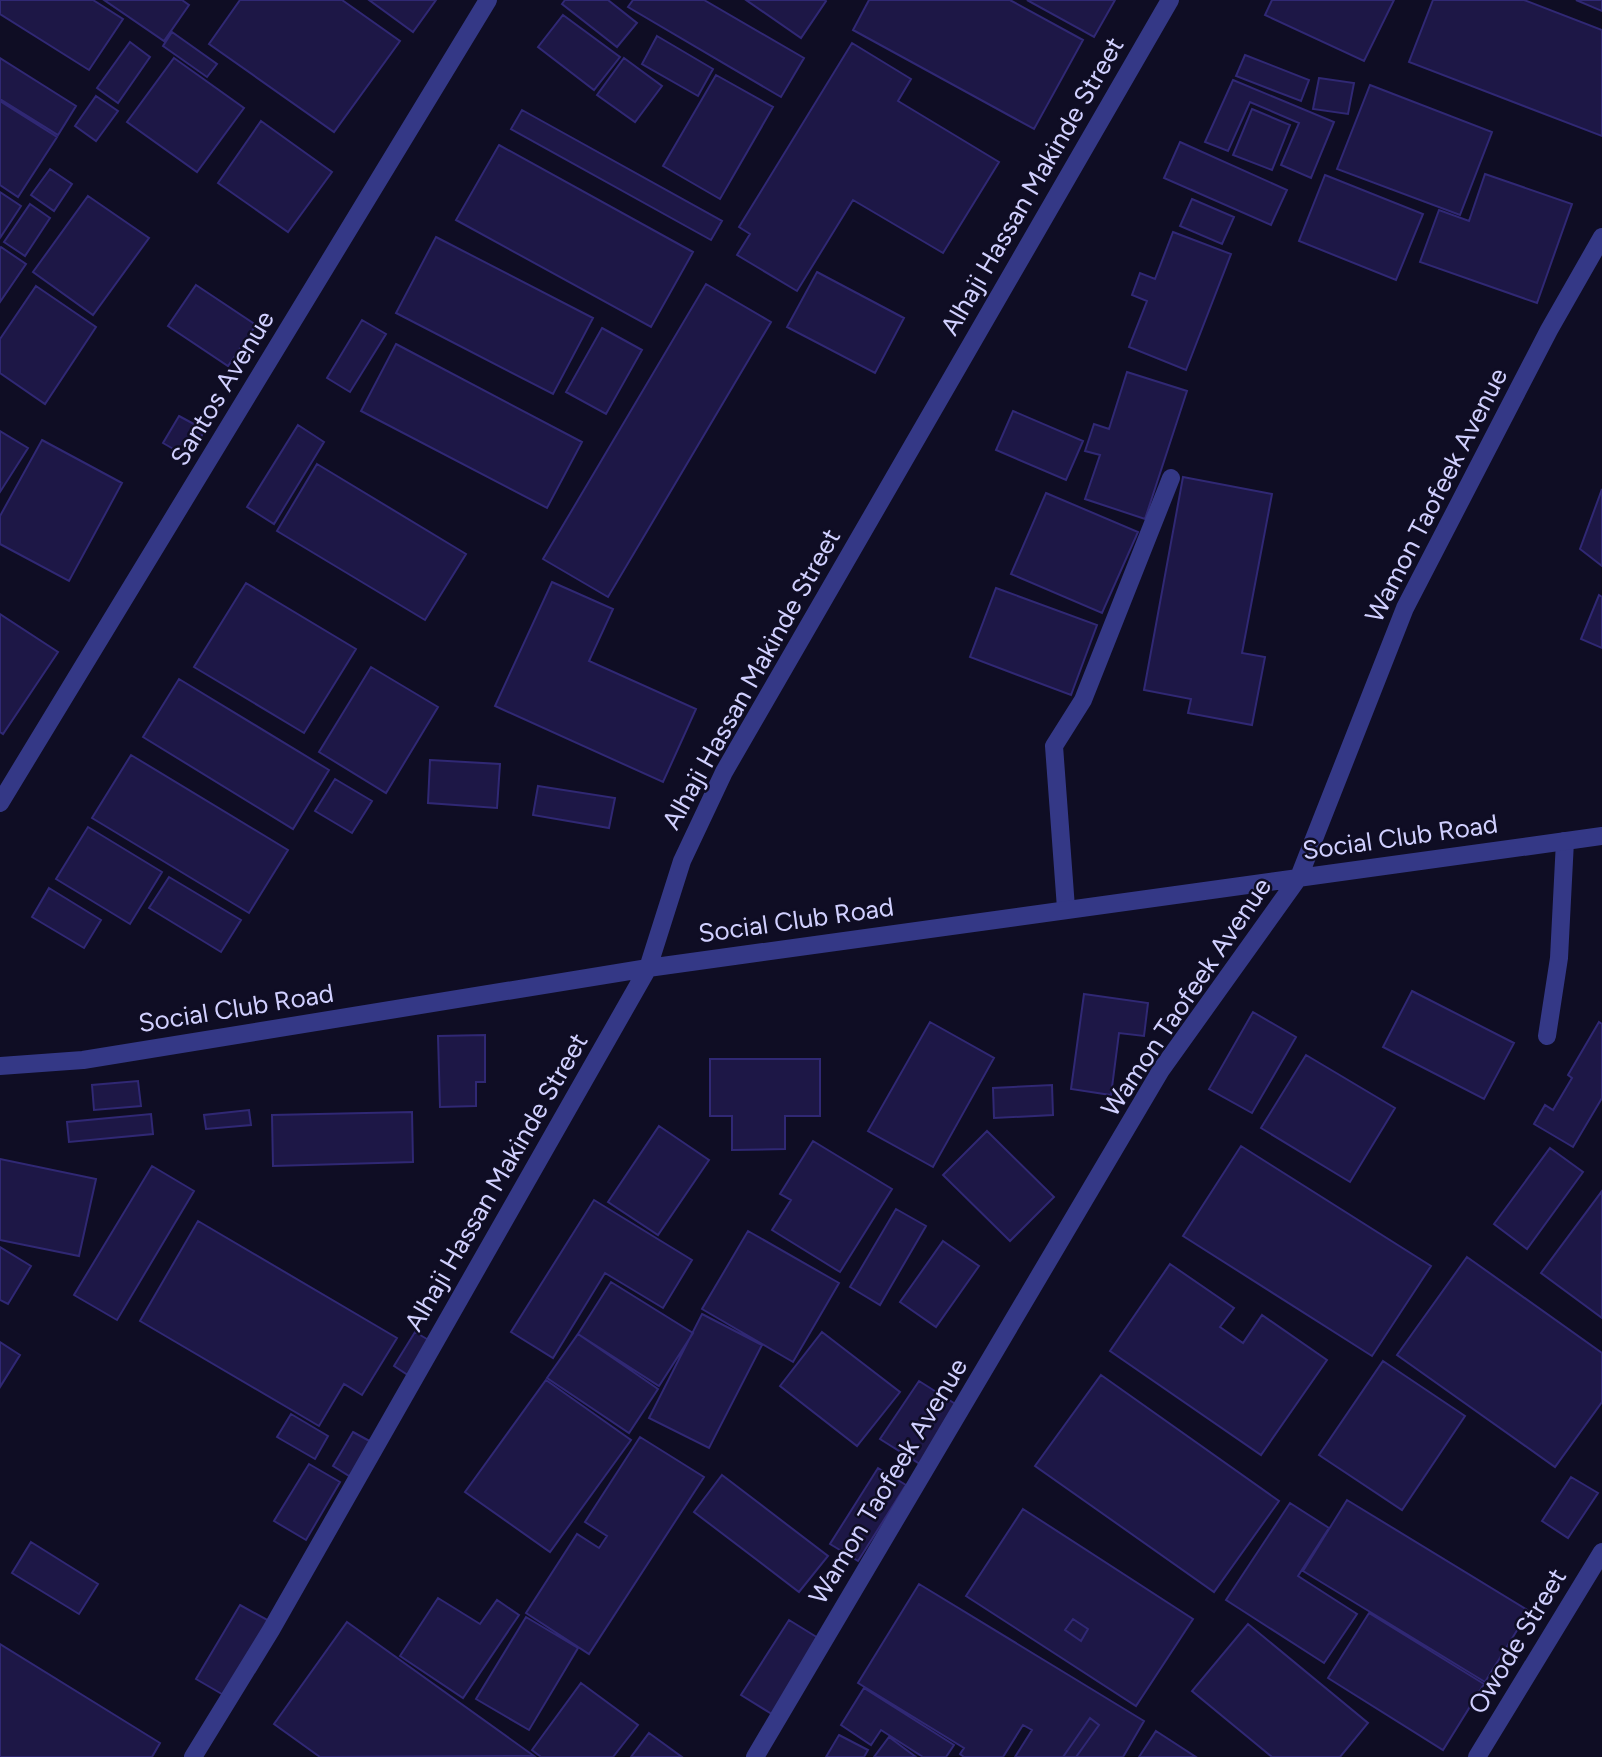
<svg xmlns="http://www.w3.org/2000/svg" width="1602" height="1757" viewBox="0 0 1602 1757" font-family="Figtree,sans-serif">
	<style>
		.building { fill: #1d1746; stroke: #302874; stroke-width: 2 }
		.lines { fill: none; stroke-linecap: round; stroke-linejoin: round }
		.service { stroke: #343886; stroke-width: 18 }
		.minor { stroke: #343886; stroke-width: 18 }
		.labels { text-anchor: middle; stroke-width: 5; stroke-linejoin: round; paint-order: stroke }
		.street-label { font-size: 26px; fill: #d1d0ff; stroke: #0f0d24 }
	</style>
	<rect width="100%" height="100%" fill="#0f0d24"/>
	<path class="building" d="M 0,0 L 93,0 L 123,19 L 89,70 L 0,14 Z
		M 104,0 L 182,0 L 189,5 L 164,41 Z
		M 240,0 L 342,0 L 400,41 L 334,132 L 209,44 Z
		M 369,0 L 436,0 L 413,32 Z
		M 565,0 L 608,0 L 637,23 L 617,47 L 562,4 Z
		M 633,0 L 704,0 L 804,58 L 781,97 L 628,7 Z
		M 746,0 L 825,0 L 826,1 L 801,38 Z
		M 869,0 L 1010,0 L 1083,40 L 1034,129 L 853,30 Z
		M 1027,0 L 1115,0 L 1094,37 Z
		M 1272,0 L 1394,0 L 1364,61 L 1265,15 Z
		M 1433,0 L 1524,0 L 1602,30 L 1602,136 L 1409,62 Z
		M 1576,0 L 1602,0 L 1602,11 Z
		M 563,15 L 620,57 L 594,90 L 538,47 Z
		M 172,32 L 217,64 L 207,77 L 163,46 Z
		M 657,36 L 713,69 L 698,96 L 642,64 Z
		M 130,42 L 150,57 L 118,103 L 97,88 Z
		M 852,43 L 911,79 L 898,101 L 999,162 L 943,253 L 853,200 L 797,291 L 737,255 L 750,234 L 739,227 Z
		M 1245,55 L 1309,80 L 1301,101 L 1236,76 Z
		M 0,58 L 76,106 L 58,135 L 0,99 Z
		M 174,58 L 244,108 L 197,172 L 127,122 Z
		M 624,58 L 662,86 L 635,122 L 597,95 Z
		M 716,75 L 773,107 L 720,199 L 663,166 Z
		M 1319,78 L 1354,83 L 1348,114 L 1313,109 Z
		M 1233,80 L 1334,122 L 1311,178 L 1281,165 L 1299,123 L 1250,102 L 1228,151 L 1205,142 Z
		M 1370,85 L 1492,132 L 1460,215 L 1337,169 Z
		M 96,96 L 118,111 L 96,141 L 75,126 Z
		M 0,101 L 57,137 L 18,197 L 0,185 Z
		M 1252,109 L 1290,125 L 1272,170 L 1233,155 Z
		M 522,110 L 722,221 L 711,240 L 511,129 Z
		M 261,121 L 332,172 L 288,232 L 218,183 Z
		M 1180,142 L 1287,190 L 1271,225 L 1164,178 Z
		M 499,145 L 693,252 L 651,327 L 456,220 Z
		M 50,169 L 72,184 L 54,211 L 31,195 Z
		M 1485,174 L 1572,204 L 1537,303 L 1420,262 L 1439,210 L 1469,221 Z
		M 1325,175 L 1423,214 L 1396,280 L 1299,241 Z
		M 0,192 L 21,206 L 0,238 Z
		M 88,196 L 149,238 L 93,315 L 33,272 Z
		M 1192,199 L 1234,217 L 1222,244 L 1180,226 Z
		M 30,204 L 50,218 L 25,256 L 4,242 Z
		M 1173,232 L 1231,254 L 1186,370 L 1129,347 L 1147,301 L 1132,295 L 1140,273 L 1155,279 Z
		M 436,237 L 593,318 L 553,394 L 396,313 Z
		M 1,247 L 26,264 L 0,302 L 0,248 Z
		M 817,272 L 904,318 L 875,373 L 787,327 Z
		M 706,284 L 771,322 L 608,597 L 543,559 Z
		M 196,285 L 256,325 L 228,366 L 168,326 Z
		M 36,286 L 96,327 L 45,404 L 0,373 L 0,339 Z
		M 362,320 L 386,334 L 350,392 L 327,378 Z
		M 602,328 L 642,350 L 606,414 L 566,392 Z
		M 396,344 L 582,442 L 547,508 L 361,411 Z
		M 1127,372 L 1187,391 L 1145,519 L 1085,499 L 1100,455 L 1085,451 L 1094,424 L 1109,429 Z
		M 1013,411 L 1083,441 L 1066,480 L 996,450 Z
		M 179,416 L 205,430 L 189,458 L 163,443 Z
		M 298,425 L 324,442 L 274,524 L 247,507 Z
		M 0,431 L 28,448 L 0,492 Z
		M 42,440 L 122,483 L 69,581 L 0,544 L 0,516 Z
		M 317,464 L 466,554 L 425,620 L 277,531 Z
		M 1183,477 L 1272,494 L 1242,653 L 1265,657 L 1252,725 L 1188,713 L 1191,699 L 1144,690 Z
		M 1602,489 L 1602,566 L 1580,549 Z
		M 1046,493 L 1138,532 L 1102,613 L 1011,574 Z
		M 552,582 L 613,609 L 589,661 L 696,709 L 663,782 L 495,706 Z
		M 246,583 L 356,649 L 304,733 L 194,667 Z
		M 996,588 L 1097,625 L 1071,695 L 970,657 Z
		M 1599,595 L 1602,597 L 1602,648 L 1581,639 Z
		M 0,614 L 58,652 L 3,734 L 0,732 Z
		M 371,667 L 438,707 L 386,793 L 319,752 Z
		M 179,679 L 329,770 L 293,829 L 143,737 Z
		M 131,755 L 288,850 L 249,913 L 92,818 Z
		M 430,760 L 500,764 L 497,808 L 428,803 Z
		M 335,779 L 372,801 L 352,833 L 315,811 Z
		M 538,786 L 615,798 L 609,828 L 533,815 Z
		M 88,827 L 162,872 L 130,924 L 56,879 Z
		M 169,877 L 241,920 L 221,952 L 149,908 Z
		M 49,888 L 101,920 L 84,948 L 32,917 Z
		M 1412,991 L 1514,1043 L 1484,1099 L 1383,1047 Z
		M 1084,994 L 1148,1003 L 1144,1036 L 1119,1033 L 1111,1095 L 1071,1089 Z
		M 1253,1012 L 1296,1037 L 1252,1113 L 1209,1089 Z
		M 930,1022 L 994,1058 L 933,1167 L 868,1131 Z
		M 1599,1022 L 1602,1024 L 1602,1098 L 1573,1147 L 1534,1124 L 1545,1105 L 1553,1110 L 1572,1078 L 1568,1075 Z
		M 485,1035 L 485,1082 L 476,1082 L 476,1106 L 440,1107 L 438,1036 Z
		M 1306,1055 L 1395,1108 L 1350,1182 L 1261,1128 Z
		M 710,1059 L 820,1059 L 820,1116 L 785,1116 L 785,1149 L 732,1150 L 732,1116 L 710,1116 Z
		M 138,1081 L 141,1106 L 94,1110 L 92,1085 Z
		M 1052,1085 L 1053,1115 L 994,1118 L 993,1088 Z
		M 249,1110 L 251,1125 L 206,1129 L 204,1115 Z
		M 412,1112 L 413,1162 L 273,1166 L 272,1115 Z
		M 151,1114 L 153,1134 L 69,1142 L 67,1122 Z
		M 659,1126 L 709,1160 L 658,1235 L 608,1202 Z
		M 987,1131 L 1054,1197 L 1010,1241 L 943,1175 Z
		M 813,1141 L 892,1189 L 840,1272 L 772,1230 L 791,1200 L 780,1194 Z
		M 1241,1146 L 1431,1266 L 1372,1356 L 1183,1236 Z
		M 1550,1148 L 1583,1172 L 1527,1249 L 1494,1224 Z
		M 0,1159 L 96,1179 L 79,1256 L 0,1240 Z
		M 152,1166 L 194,1191 L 117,1320 L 74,1295 Z
		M 1602,1191 L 1602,1318 L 1541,1273 Z
		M 594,1200 L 692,1260 L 663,1308 L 605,1273 L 553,1358 L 511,1332 Z
		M 896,1209 L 926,1226 L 880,1305 L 850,1287 Z
		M 198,1221 L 397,1338 L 362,1395 L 344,1384 L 319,1426 L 140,1321 Z
		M 748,1231 L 839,1283 L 793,1362 L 702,1309 Z
		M 943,1241 L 979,1266 L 936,1327 L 900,1302 Z
		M 0,1247 L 31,1266 L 8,1304 L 0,1300 Z
		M 1467,1257 L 1602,1353 L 1602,1402 L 1555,1467 L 1397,1355 Z
		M 1170,1264 L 1234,1308 L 1220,1327 L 1243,1343 L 1262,1315 L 1327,1360 L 1261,1455 L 1110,1351 Z
		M 611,1282 L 693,1333 L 659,1386 L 578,1334 Z
		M 702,1314 L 762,1345 L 709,1448 L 649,1418 Z
		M 415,1332 L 432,1342 L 411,1377 L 394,1366 Z
		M 822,1332 L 900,1392 L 857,1446 L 780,1386 Z
		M 578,1334 L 658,1389 L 629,1433 L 547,1378 Z
		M 0,1342 L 20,1355 L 0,1387 Z
		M 1383,1361 L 1465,1416 L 1402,1510 L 1319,1455 Z
		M 1101,1375 L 1279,1501 L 1214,1592 L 1035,1466 Z
		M 546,1380 L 631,1440 L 550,1552 L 465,1492 Z
		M 919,1381 L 957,1405 L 920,1464 L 880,1439 Z
		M 291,1414 L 328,1436 L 315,1459 L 277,1437 Z
		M 353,1432 L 375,1444 L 354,1479 L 333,1466 Z
		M 640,1437 L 704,1477 L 589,1654 L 526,1613 L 577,1534 L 599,1548 L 607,1536 L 585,1522 Z
		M 309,1464 L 340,1482 L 306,1540 L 274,1521 Z
		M 878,1468 L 906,1485 L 858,1561 L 830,1544 Z
		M 722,1475 L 828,1556 L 799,1592 L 694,1512 Z
		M 1571,1477 L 1598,1493 L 1568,1538 L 1542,1521 Z
		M 1347,1500 L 1529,1611 L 1485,1682 L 1303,1571 Z
		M 1290,1503 L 1329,1528 L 1298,1576 L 1357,1614 L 1324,1663 L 1226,1600 Z
		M 1023,1509 L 1193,1619 L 1136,1706 L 966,1596 Z
		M 31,1542 L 98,1584 L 79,1614 L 12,1573 Z
		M 919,1584 L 1144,1721 L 1123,1757 L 1015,1757 L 1032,1730 L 1023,1725 L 1003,1757 L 964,1757 L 960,1754 L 964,1748 L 858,1683 Z
		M 438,1598 L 480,1624 L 497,1600 L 519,1615 L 463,1698 L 400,1656 Z
		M 240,1605 L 271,1622 L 227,1697 L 196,1679 Z
		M 1369,1613 L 1484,1684 L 1443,1750 L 1328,1678 Z
		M 526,1617 L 578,1648 L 529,1730 L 476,1699 Z
		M 1073,1619 L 1088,1629 L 1081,1641 L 1065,1630 Z
		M 789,1620 L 823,1641 L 775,1716 L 741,1695 Z
		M 347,1622 L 534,1756 L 320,1757 L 274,1724 Z
		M 1248,1624 L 1368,1723 L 1340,1757 L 1272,1757 L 1192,1691 Z
		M 0,1644 L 160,1743 L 152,1757 L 0,1757 Z
		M 581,1683 L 638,1725 L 613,1757 L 541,1757 L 532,1750 Z
		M 864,1688 L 954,1745 L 946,1757 L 923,1757 L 881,1730 L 871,1745 L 841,1725 Z
		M 1090,1718 L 1099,1725 L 1076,1757 L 1063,1757 Z
		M 1156,1731 L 1196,1757 L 1139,1757 Z
		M 649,1733 L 682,1757 L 631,1757 Z
		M 839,1735 L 868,1750 L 864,1757 L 826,1757 Z
		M 889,1737 L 916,1757 L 874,1757 Z"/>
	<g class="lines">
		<path class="service" d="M 1066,908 L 1054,746 L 1083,700 L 1171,478
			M 1547,1036 L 1559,958 L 1565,841"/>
		<path class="minor" d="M 0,803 L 488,0
			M 0,1066 L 83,1060 L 648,968 L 1602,836
			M 193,1757 L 271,1630 L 648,968 L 682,861 L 724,772 L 1170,0
			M 755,1757 L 1161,1070 L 1299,877 L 1405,608 L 1549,330 L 1602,237
			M 1477,1757 L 1602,1552"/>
	</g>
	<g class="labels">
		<g class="street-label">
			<text transform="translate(1032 186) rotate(-60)" y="9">Alhaji Hassan Makinde Street</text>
			<text transform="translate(222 388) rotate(-59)" y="9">Santos Avenue</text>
			<text transform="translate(1436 495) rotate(-63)" y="9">Wamon Taofeek Avenue</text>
			<text transform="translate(751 679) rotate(-61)" y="9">Alhaji Hassan Makinde Street</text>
			<text transform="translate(1400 837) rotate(-8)" y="9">Social Club Road</text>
			<text transform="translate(796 920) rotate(-8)" y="9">Social Club Road</text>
			<text transform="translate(1186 997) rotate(-56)" y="9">Wamon Taofeek Avenue</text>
			<text transform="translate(236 1008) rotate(-9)" y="9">Social Club Road</text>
			<text transform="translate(496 1182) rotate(-60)" y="9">Alhaji Hassan Makinde Street</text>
			<text transform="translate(888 1481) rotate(-59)" y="9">Wamon Taofeek Avenue</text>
			<text transform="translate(1517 1641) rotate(-59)" y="9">Owode Street</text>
		</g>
	</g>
</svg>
